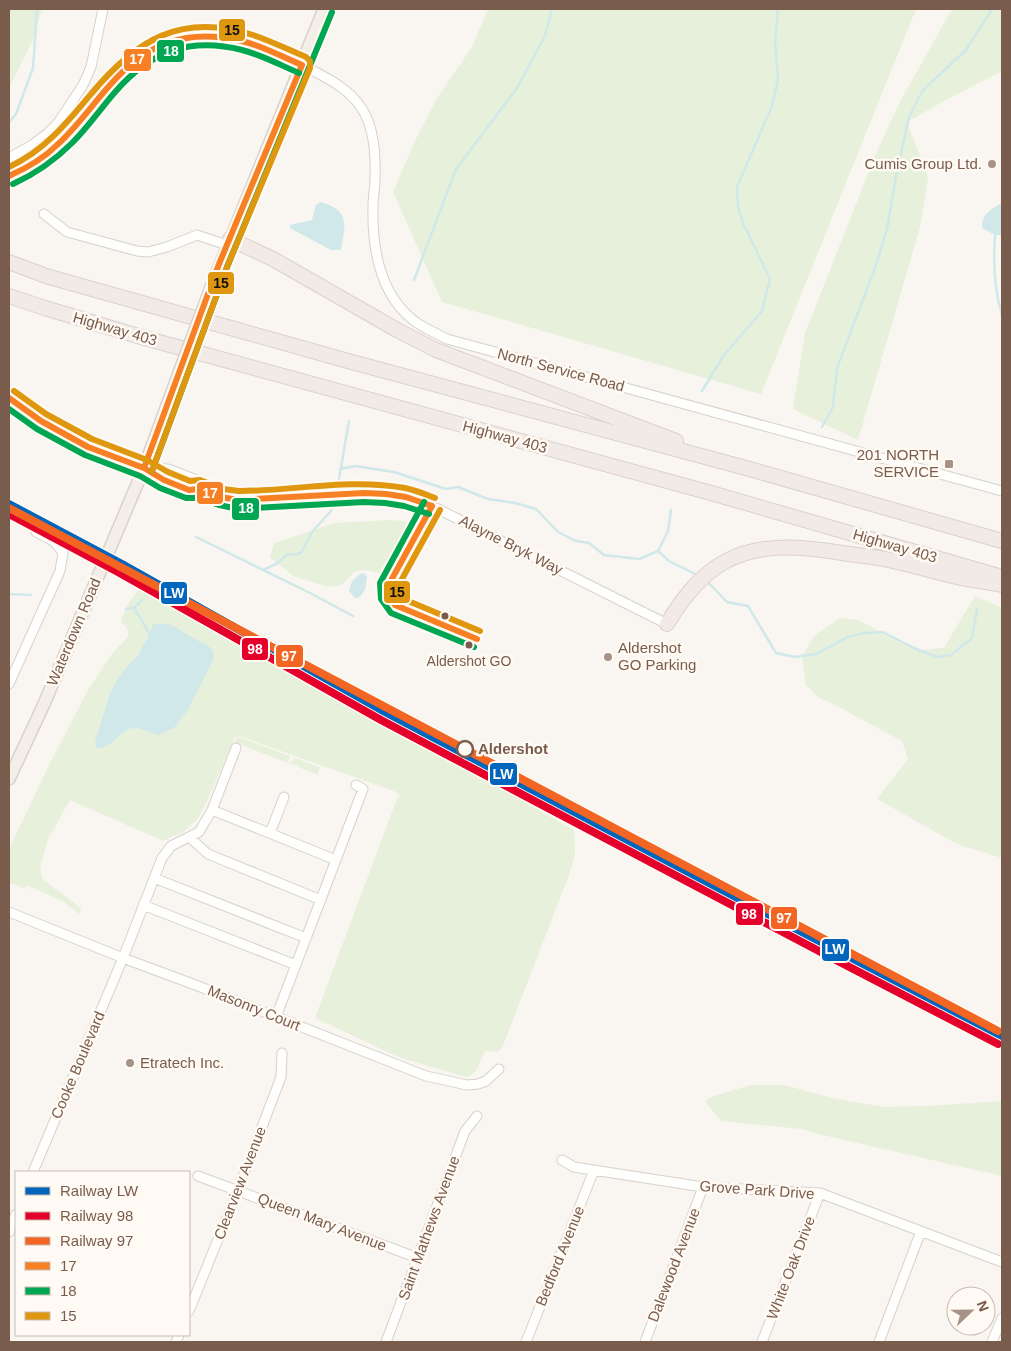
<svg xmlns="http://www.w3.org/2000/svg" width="1011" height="1351" viewBox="0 0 1011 1351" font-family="Helvetica,sans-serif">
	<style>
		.green { fill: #e7f0db }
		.water { fill: #d0e8ea }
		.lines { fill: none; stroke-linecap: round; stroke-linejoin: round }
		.stream { stroke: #d0e8ea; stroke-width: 2.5 }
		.minor-casing { stroke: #d7d1cb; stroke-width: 11 }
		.major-casing { stroke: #dad1cc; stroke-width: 14 }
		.highway-casing { stroke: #dad1cc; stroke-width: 16 }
		.minor { stroke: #fefefd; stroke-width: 9 }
		.major { stroke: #f3eee8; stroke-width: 11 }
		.highway { stroke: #f2eae7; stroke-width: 14 }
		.major-bridge-casing { stroke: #dad1cc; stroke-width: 14; stroke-linecap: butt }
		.major-bridge { stroke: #f3eee8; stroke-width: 11 }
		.bus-1-casing { stroke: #fffaf3; stroke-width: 10 }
		.bus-2-casing { stroke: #fffaf3; stroke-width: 10 }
		.bus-3-casing { stroke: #fffaf3; stroke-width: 10 }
		.bus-1 { stroke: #f78025; stroke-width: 6 }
		.bus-2 { stroke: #00a651; stroke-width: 6 }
		.bus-3 { stroke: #de970f; stroke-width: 6 }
		.rail-1-casing { stroke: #fffaf3; stroke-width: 11 }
		.rail-2-casing { stroke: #fffaf3; stroke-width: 11 }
		.rail-3-casing { stroke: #fffaf3; stroke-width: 11 }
		.rail-1 { stroke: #0065bd; stroke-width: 8 }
		.rail-2 { stroke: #e4002b; stroke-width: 8 }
		.rail-3 { stroke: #f26522; stroke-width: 8 }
		.poi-dot { fill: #a69286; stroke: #fffaf3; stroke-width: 2 }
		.bus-dot { fill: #7a5c4d; stroke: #fffaf3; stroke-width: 2 }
		.stop-dot { fill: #fffaf3; stroke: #7a5c4d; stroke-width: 2.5 }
		.labels { text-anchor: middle; stroke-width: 5; stroke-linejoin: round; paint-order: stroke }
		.bus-label { font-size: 14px; fill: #7a5c4d; stroke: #fffaf3 }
		.poi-label { font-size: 15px; fill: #7a5c4d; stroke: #fffaf3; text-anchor: end }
		.street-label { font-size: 15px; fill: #7a5c4d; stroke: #fffaf3 }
		.stop-label { font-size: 15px; font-weight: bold; fill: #7a5c4d; stroke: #fffaf3; text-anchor: start }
		.line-badge { stroke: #fffaf3; stroke-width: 2 }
		.badge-label { font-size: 14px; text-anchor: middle; font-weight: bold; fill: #fff }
		.pale-badge-label { font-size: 14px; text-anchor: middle; font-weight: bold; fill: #111 }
	</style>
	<rect width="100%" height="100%" fill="#f9f5f0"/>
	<path class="green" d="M 9,9 L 42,9 L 32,42 L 9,88 Z
		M 488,9 L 916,9 L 761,394 L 442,302 L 393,192 L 416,139 L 436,100 L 472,47 Z
		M 952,9 L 1002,9 L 1002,71 L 944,101 L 907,122 L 928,177 L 920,227 L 858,440 L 793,409 L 805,333 L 877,151 L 901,100 Z
		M 391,520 L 408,522 L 379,573 L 366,570 L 355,571 L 342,585 L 328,587 L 293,576 L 270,557 L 274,543 L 335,523 Z
		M 141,587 L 574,830 L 575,854 L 569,875 L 502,1048 L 497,1052 L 485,1051 C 479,1062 479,1073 466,1077 L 401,1058 L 315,1018 L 398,796 L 402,797 L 394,791 L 236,735 L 207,801 L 197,820 L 183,832 L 163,841 L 70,800 L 48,839 L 40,869 L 43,880 L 67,897 L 81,909 L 80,914 L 62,901 L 27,885 L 25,889 L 14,884 L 10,885 L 9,889 L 9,849 L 50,763 L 87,692 L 112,654 L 129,636 L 126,626 L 121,623 C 125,608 131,598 141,587 Z
		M 975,596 L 1002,608 L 1002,858 L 957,844 L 877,799 L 908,759 L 902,741 L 835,705 L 819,698 L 806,685 L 802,656 L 815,635 L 840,618 L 858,620 L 916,650 L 944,648 Z
		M 236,736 L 290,756 L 288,763 L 234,742 L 237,738 Z
		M 294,758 L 320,767 L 318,775 L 298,767 L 298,765 L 290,764 Z
		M 751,1085 L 784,1085 L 836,1099 L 884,1107 L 929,1106 L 1002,1101 L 1002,1176 L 814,1133 L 802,1129 L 721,1121 L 705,1101 L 714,1096 Z"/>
	<path class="water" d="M 321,202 C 351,211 345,225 341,250 L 331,250 L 290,228 L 290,225 L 312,220 L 316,205 Z
		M 1002,203 L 1002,235 L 995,235 L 982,228 C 981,215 992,208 1002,203 Z
		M 362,573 L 364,573 L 367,577 L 365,589 L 360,597 L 355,598 L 349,591 C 350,583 355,577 362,573 Z
		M 153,624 L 170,624 L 195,639 L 207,645 L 213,650 L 214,658 L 201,684 L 187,711 L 174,728 L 158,735 C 152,733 140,728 135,728 C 119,728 113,750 96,748 L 95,742 L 110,693 L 119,677 L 129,664 L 137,657 L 151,631 Z"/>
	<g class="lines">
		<path class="stream" d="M 9,122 L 16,114 L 33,68 L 37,9
			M 995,235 C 993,262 994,289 1002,315
			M 414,280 L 456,169 L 517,88 L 545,36 L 552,9
			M 702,391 L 724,355 L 762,311 L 770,279 L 743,223 L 738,207 L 737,187 L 772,106 L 778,80 L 775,42 L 778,9
			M 822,427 L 833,407 L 837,368 L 875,268 L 887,229 L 896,176 L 909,117 L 923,90 L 966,50 L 992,9
			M 340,469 L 355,466 L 394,472 L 446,489 L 458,487 L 488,499 L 515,503 L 536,509 L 558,532 L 576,541 L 589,543 L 604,555 L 639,559 L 658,551 L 668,531 L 671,510
			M 339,479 L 349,421
			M 196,537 L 310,593 L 353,616
			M 658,551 L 669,561 L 699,576
			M 263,570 L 276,564 L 288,554 L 294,555 L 301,553 L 312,532 L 332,510
			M 706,580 L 727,602 L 748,606 L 776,653 L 795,657 L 816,654 L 848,637 L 864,633 L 883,632 L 914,648 L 937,657 L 951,655 L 972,638 L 977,609
			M 9,594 L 31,595
			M 134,608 L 151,636
			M 126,609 L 134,608 L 142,600"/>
		<defs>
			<path id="minor" d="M 302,65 C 323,76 346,86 360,106 C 375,126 376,156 375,180 C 375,188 373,197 373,206 C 372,248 379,293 413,320 C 423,328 436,333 447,339 L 1002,491
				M 9,158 L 32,145 L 48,133 L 58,123 L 83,85 L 91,67 L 103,9
				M 44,214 L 67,232 L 137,251 L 148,252 L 167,247 L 197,235 L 227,245
				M 144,468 L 164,480 L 189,490 L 199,489 L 221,497 L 238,500 L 259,500 L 364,493 L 386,494 L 406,497 L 432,506 L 667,624
				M 147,468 L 168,469 L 194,479 L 199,489
				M 9,684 L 60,571 L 63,553 L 55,542 L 36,532
				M 212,810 L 336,860
				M 270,833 L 284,797
				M 189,837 L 208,854 L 321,900
				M 154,878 L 306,938
				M 143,905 L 296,965
				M 9,912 L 123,958 L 198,986 L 426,1076 L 467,1085 L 478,1084 L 486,1081 L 499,1069
				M 276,1017 L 363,789 L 356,785
				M 562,1160 L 574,1167 L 703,1187 L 820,1193 L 1002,1262
				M 33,1172 L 123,958 L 162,858 L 171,846 L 199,832 L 212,810 L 236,748
				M 198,1176 L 418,1258
				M 9,1232 L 16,1214
				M 189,1311 L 238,1190 L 281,1077 L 282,1053
				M 176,1342 L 179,1335
				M 386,1342 L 465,1131 L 477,1116
				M 526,1342 L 594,1170
				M 645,1342 L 703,1187
				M 762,1342 L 820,1193
				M 879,1342 L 921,1231
				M 992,1342 L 1002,1318"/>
			<path id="major" d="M 212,285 L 324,9
				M 9,779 L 44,704 L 144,468 L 179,373"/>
			<path id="highway" d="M 9,176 C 47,161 70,134 95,103 C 135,51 174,24 242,41 C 262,46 282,57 302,65
				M 230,239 L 273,259 L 397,330 L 436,350 L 676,441
				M 9,262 L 46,276 L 348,361 L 746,468 L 1002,541
				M 9,296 L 45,308 L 148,339 L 711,493 L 1002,577
				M 9,398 C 50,429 95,452 144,468
				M 667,624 C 682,599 700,575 726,561 C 762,542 803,547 842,553 C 854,555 867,556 879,558 C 907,563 934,572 961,578 C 975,581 989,582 1002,585"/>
		</defs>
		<use href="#minor" class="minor-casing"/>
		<use href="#major" class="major-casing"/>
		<use href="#highway" class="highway-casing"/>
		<use href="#minor" class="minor"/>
		<use href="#major" class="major"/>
		<use href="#highway" class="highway"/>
		<defs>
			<path id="major-bridge" d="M 179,373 L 212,285"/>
		</defs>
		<use href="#major-bridge" class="major-bridge-casing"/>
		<use href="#major-bridge" class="major-bridge"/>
		<defs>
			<path id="bus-1" d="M 9,176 C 27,168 43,159 57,145 C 77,127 92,105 110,85 C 147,43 186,28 242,41 C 263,46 282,57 302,65
				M 9,398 L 41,421 L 88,447 L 144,468 L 164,480 L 189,490 L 199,489 L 221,497 L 238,500 L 364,493 L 386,494 L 406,497 L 432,506
				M 144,468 L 219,264 L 302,65
				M 432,506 L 388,586 L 389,596 L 395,605 L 477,639"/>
			<path id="bus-2" d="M 13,184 C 35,174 54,161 72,143 C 88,127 101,108 116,91 C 151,51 190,37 242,50 C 262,55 280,65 299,73
				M 9,409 L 37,429 L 85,455 L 140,476 L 160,488 L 186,498 L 198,498 L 219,505 L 238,509 L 364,502 L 385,503 L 404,506 L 429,514
				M 152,471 L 227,267 L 332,12
				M 424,502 L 380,583 L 381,599 L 391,613 L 474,647"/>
			<path id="bus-3" d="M 9,167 C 44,151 67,123 91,94 C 136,40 181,12 253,35 C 271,41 289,50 306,57 L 310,61 L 310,68 L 227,267 L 152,471
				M 14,391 L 46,414 L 92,439 L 147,460 L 168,472 L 190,481 L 200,480 L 223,489 L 239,491 C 294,491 350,478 405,488 C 415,490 425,494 435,498
				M 440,510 L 397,588 L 397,593 L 401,598 L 480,631"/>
		</defs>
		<use href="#bus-1" class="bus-1-casing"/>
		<use href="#bus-2" class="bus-2-casing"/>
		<use href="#bus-3" class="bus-3-casing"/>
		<use href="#bus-1" class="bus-1"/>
		<use href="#bus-2" class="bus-2"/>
		<use href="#bus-3" class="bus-3"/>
		<defs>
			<path id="rail-1" d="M 9,504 L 122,564 L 385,712 L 838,951 L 1002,1036"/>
			<path id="rail-2" d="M 9,514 L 118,572 L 381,720 L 834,959 L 998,1044"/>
			<path id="rail-3" d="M 9,508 L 998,1031"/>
		</defs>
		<use href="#rail-1" class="rail-1-casing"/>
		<use href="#rail-2" class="rail-2-casing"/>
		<use href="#rail-3" class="rail-3-casing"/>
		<use href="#rail-1" class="rail-1"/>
		<use href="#rail-2" class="rail-2"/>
		<use href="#rail-3" class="rail-3"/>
	</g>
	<g class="poi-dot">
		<circle cx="992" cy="164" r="5"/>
		<rect x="944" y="459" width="10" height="10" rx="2.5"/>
		<circle cx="608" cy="657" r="5"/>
		<circle cx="130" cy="1063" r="5"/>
	</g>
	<g class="bus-dot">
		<circle cx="445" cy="616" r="4.5"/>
		<circle cx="469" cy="645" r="4.5"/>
	</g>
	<circle class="stop-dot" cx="465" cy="749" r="8"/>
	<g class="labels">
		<g class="bus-label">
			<text x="469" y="666">Aldershot GO</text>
		</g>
		<g class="poi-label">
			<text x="982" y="169">Cumis Group Ltd.</text>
			<text x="939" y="460">201 NORTH<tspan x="939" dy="17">SERVICE</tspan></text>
			<text x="618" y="653" text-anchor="start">Aldershot<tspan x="618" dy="17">GO Parking</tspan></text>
			<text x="140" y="1068" text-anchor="start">Etratech Inc.</text>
		</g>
		<g class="street-label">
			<text transform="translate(115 329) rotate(16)" y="5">Highway 403</text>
			<text transform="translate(561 370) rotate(15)" y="5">North Service Road</text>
			<text transform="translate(505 437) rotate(15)" y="5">Highway 403</text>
			<text transform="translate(511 545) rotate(27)" y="5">Alayne Bryk Way</text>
			<text transform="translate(895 546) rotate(16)" y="5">Highway 403</text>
			<text transform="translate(74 632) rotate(-67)" y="5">Waterdown Road</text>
			<text transform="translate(254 1008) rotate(22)" y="5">Masonry Court</text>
			<text transform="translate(78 1065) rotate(-67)" y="5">Cooke Boulevard</text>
			<text transform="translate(240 1183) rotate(-69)" y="5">Clearview Avenue</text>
			<text transform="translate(757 1190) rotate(4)" y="5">Grove Park Drive</text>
			<text transform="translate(322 1222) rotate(21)" y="5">Queen Mary Avenue</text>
			<text transform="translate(429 1228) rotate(-70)" y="5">Saint Mathews Avenue</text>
			<text transform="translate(560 1256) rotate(-68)" y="5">Bedford Avenue</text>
			<text transform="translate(674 1265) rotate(-69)" y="5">Dalewood Avenue</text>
			<text transform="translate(791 1268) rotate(-69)" y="5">White Oak Drive</text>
		</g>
		<g class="stop-label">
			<text x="478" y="754">Aldershot</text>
		</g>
	</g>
	<g class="line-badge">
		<rect x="218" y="18" width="28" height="24" rx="5" fill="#de970f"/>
		<rect x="156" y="39" width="29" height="24" rx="5" fill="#00a651"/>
		<rect x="123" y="48" width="29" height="24" rx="5" fill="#f78025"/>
		<rect x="207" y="271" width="28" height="24" rx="5" fill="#de970f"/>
		<rect x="196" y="481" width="28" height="24" rx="5" fill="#f78025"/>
		<rect x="231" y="497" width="29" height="24" rx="5" fill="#00a651"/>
		<rect x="383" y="580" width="28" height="24" rx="5" fill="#de970f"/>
		<rect x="160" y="581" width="28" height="24" rx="5" fill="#0065bd"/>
		<rect x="241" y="637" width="28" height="24" rx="5" fill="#e4002b"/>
		<rect x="275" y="644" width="29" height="24" rx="5" fill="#f26522"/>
		<rect x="489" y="762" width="29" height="24" rx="5" fill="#0065bd"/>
		<rect x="735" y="902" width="29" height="24" rx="5" fill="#e4002b"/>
		<rect x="770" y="906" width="28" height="24" rx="5" fill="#f26522"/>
		<rect x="821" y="938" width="29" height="24" rx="5" fill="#0065bd"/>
	</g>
	<g class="badge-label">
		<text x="171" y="56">18</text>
		<text x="137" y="64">17</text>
		<text x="210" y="498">17</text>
		<text x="246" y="513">18</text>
		<text x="174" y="598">LW</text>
		<text x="255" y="654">98</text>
		<text x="289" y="661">97</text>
		<text x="503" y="779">LW</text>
		<text x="749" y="919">98</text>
		<text x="784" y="923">97</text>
		<text x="835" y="954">LW</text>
	</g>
	<g class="pale-badge-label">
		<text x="232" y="35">15</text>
		<text x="221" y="288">15</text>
		<text x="397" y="597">15</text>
	</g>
	<rect width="1011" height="1351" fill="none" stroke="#7a5c4d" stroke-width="20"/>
	<rect x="15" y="1171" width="175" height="165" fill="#fffaf3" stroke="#cabbb1"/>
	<rect x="25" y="1187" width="25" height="8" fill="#0065bd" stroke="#cabbb1"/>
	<text x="60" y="1196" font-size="15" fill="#7a5c4d">Railway LW</text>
	<rect x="25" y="1212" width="25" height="8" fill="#e4002b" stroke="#cabbb1"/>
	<text x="60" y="1221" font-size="15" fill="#7a5c4d">Railway 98</text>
	<rect x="25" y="1237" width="25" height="8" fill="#f26522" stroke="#cabbb1"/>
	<text x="60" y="1246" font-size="15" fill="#7a5c4d">Railway 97</text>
	<rect x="25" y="1262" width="25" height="8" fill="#f78025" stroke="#cabbb1"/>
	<text x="60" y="1271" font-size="15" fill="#7a5c4d">17</text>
	<rect x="25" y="1287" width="25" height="8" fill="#00a651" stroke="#cabbb1"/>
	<text x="60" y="1296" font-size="15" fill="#7a5c4d">18</text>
	<rect x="25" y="1312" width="25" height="8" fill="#de970f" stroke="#cabbb1"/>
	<text x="60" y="1321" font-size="15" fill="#7a5c4d">15</text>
	<g transform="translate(971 1311) rotate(68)"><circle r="24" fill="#fffaf3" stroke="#cabbb1"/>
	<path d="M0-4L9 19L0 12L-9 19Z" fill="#a69286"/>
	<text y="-8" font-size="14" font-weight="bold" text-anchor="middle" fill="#7a5c4d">N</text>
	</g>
</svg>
